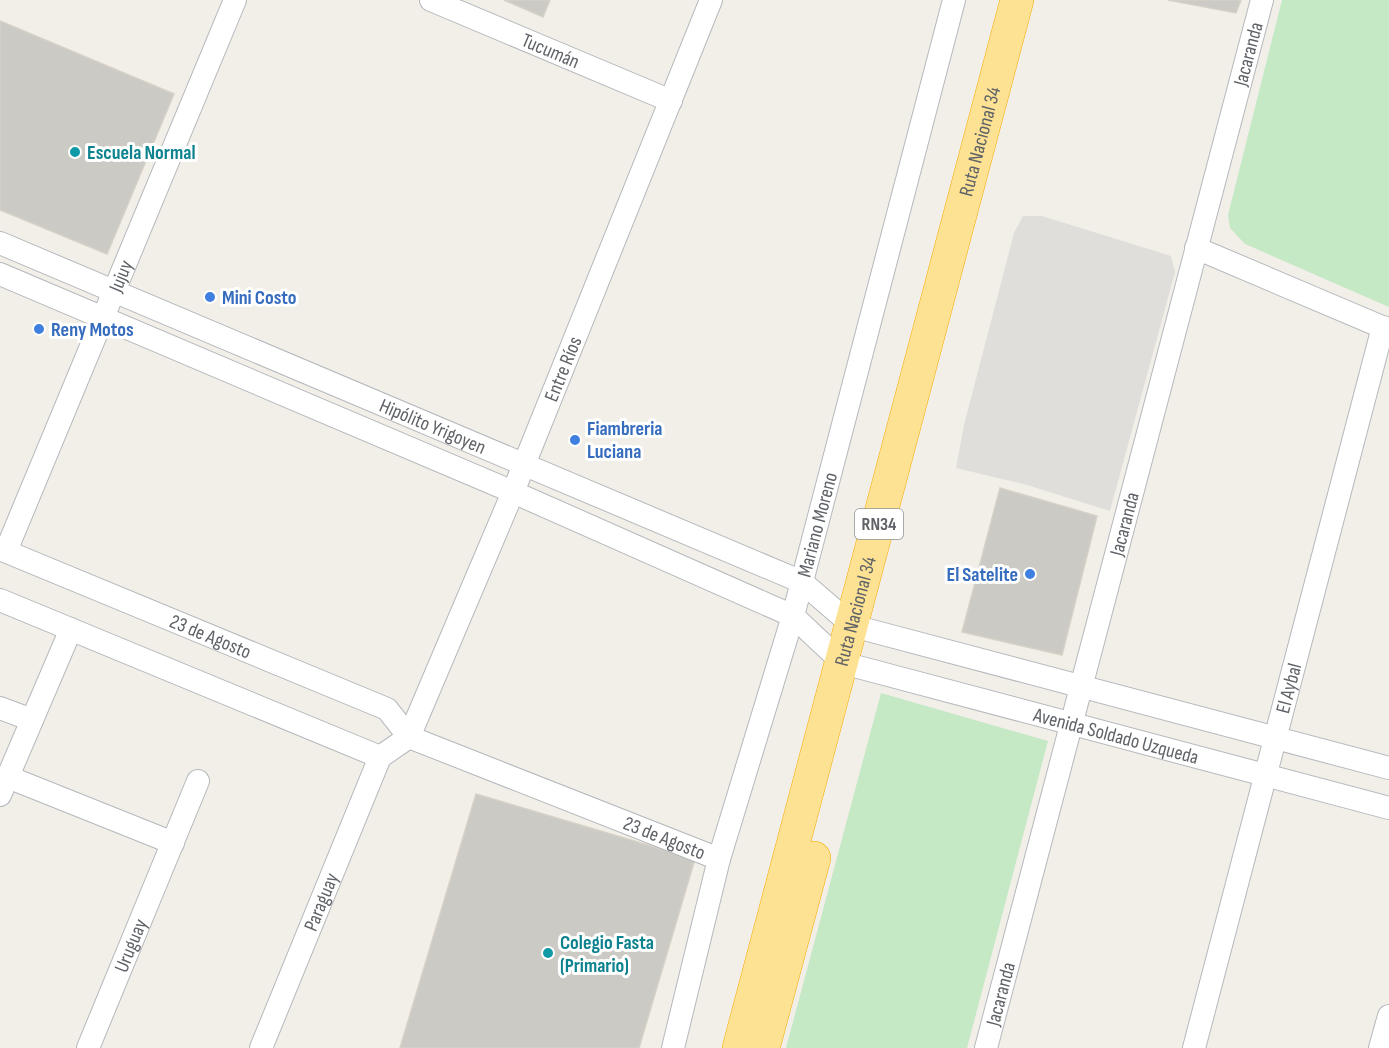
<svg xmlns="http://www.w3.org/2000/svg" width="1389" height="1048" viewBox="0 0 1389 1048" font-family="'Sofia Sans Condensed',sans-serif">
	<style>
		.industrial { fill: #e0deda }
		.green { fill: #c5e8c5 }
		.building { fill: #cccac5; stroke: #d6d1c6; stroke-width: 1.5 }
		.lines { fill: none; stroke-linecap: round; stroke-linejoin: round }
		.minor-casing { stroke: #b5b8bc; stroke-width: 24 }
		.highway-casing { stroke: #f9ab00; stroke-width: 34 }
		.minor { stroke: #fff; stroke-width: 22 }
		.highway { stroke: #fde293; stroke-width: 33 }
		.culture-dot { fill: #0f9aa8; stroke: #fff; stroke-width: 2 }
		.shop-dot { fill: #3f7fe0; stroke: #fff; stroke-width: 2 }
		.labels { text-anchor: middle; stroke-width: 6; stroke-linejoin: round; paint-order: stroke }
		.shield { fill: #fff; stroke: #8f9295; stroke-width: 1.5 }
		.shield-label { font-size: 18px; font-weight: bold; fill: #5f6368 }
		.street-label { font-size: 20px; fill: #5f6368; stroke: #fff }
		.culture-label { font-size: 20px; font-weight: bold; fill: #0d838f; stroke: #fff; text-anchor: start }
		.shop-label { font-size: 20px; font-weight: bold; fill: #366cbe; stroke: #fff; text-anchor: start }
	</style>
	<rect width="100%" height="100%" fill="#f1efe8"/>
	<path class="industrial" d="M 1023,216 L 1042,216 L 1171,256 L 1175,272 L 1110,511 L 1027,485 L 956,468 L 964,425 L 1014,233 Z"/>
	<path class="green" d="M 1282,0 L 1389,0 L 1389,307 L 1245,244 L 1230,228 L 1228,215 Z
		M 881,693 L 1048,741 L 967,1048 L 786,1048 Z"/>
	<path class="building" d="M 504,0 L 550,0 L 543,17 Z
		M 1168,0 L 1241,0 L 1236,13 Z
		M 0,21 L 174,94 L 107,254 L 0,210 Z
		M 1000,488 L 1097,516 L 1062,655 L 962,632 Z
		M 476,794 L 695,859 L 639,1048 L 400,1048 Z"/>
	<g class="lines">
		<defs>
			<g id="minor">
				<path id="s1" d="M 431,0 L 671,101"/>
				<path id="s2" d="M 0,243 L 802,582 L 853,626 L 1389,768"/>
				<path d="M 1196,248 L 1389,330"/>
				<path id="s3" d="M 0,274 L 513,492 L 793,616 L 843,663 L 1389,808"/>
				<path id="s4" d="M 0,549 L 387,709 L 409,737 L 719,859"/>
				<path id="s5" d="M 6,551 L 235,0"/>
				<path d="M 0,600 L 380,757 L 409,737"/>
				<path d="M 0,708 L 32,720"/>
				<path id="s6" d="M 409,737 L 513,492 L 711,0"/>
				<path d="M 8,777 L 173,843"/>
				<path d="M 0,795 L 71,629"/>
				<path id="s7" d="M 88,1048 L 198,781"/>
				<path id="s8" d="M 261,1048 L 380,757"/>
				<path id="s9" d="M 673,1048 L 719,859 L 793,616 L 954,0"/>
				<path id="s10" d="M 986,1048 L 1262,0"/>
				<path id="s11" d="M 1194,1048 L 1383,327"/>
				<path d="M 1380,1048 L 1389,1016"/>
			</g>
			<g id="highway">
				<path id="s12" d="M 739,1048 L 1017,0"/>
				<path d="M 763,1048 L 814,858"/>
			</g>
		</defs>
		<use href="#minor" class="minor-casing"/>
		<use href="#highway" class="highway-casing"/>
		<use href="#minor" class="minor"/>
		<use href="#highway" class="highway"/>
	</g>
	<g class="culture-dot">
		<circle cx="75" cy="152" r="6"/>
		<circle cx="548" cy="953" r="6"/>
	</g>
	<g class="shop-dot">
		<circle cx="210" cy="297" r="6"/>
		<circle cx="39" cy="329" r="6"/>
		<circle cx="575" cy="440" r="6"/>
		<circle cx="1030" cy="574" r="6"/>
	</g>
	<g class="labels">
		<rect class="shield" x="855" y="509" width="48" height="30" rx="4.5"/>
		<g class="shield-label">
			<text x="879" y="530">RN34</text>
		</g>
		<g class="street-label">
			<text dy="7" stroke="none"><textPath href="#s1" startOffset="130">Tucumán</textPath></text>
			<text dy="7" stroke="none"><textPath href="#s10" startOffset="1028">Jacaranda</textPath></text>
			<text dy="7" stroke="none"><textPath href="#s12" startOffset="938">Ruta Nacional 34</textPath></text>
			<text dy="7" stroke="none"><textPath href="#s5" startOffset="298">Jujuy</textPath></text>
			<text dy="7" stroke="none"><textPath href="#s6" startOffset="399">Entre Ríos</textPath></text>
			<text dy="7" stroke="none"><textPath href="#s2" startOffset="470">Hipólito Yrigoyen</textPath></text>
			<text dy="7" stroke="none"><textPath href="#s10" startOffset="542">Jacaranda</textPath></text>
			<text dy="7" stroke="none"><textPath href="#s9" startOffset="543">Mariano Moreno</textPath></text>
			<text dy="7" stroke="none"><textPath href="#s12" startOffset="452">Ruta Nacional 34</textPath></text>
			<text dy="7" stroke="none"><textPath href="#s4" startOffset="228">23 de Agosto</textPath></text>
			<text dy="7" stroke="none"><textPath href="#s11" startOffset="372">El Aybal</textPath></text>
			<text dy="7" stroke="none"><textPath href="#s3" startOffset="1215">Avenida Soldado Uzqueda</textPath></text>
			<text dy="7" stroke="none"><textPath href="#s4" startOffset="729">23 de Agosto</textPath></text>
			<text dy="7" stroke="none"><textPath href="#s8" startOffset="158">Paraguay</textPath></text>
			<text dy="7" stroke="none"><textPath href="#s7" startOffset="111">Uruguay</textPath></text>
			<text dy="7" stroke="none"><textPath href="#s10" startOffset="56">Jacaranda</textPath></text>
		</g>
		<g class="culture-label">
			<text x="87" y="159">Escuela Normal</text>
			<text x="560" y="949">Colegio Fasta<tspan x="560" dy="23">(Primario)</tspan></text>
		</g>
		<g class="shop-label">
			<text x="222" y="304">Mini Costo</text>
			<text x="51" y="336">Reny Motos</text>
			<text x="587" y="435">Fiambreria<tspan x="587" dy="23">Luciana</tspan></text>
			<text x="1018" y="581" text-anchor="end">El Satelite</text>
		</g>
	</g>
</svg>
